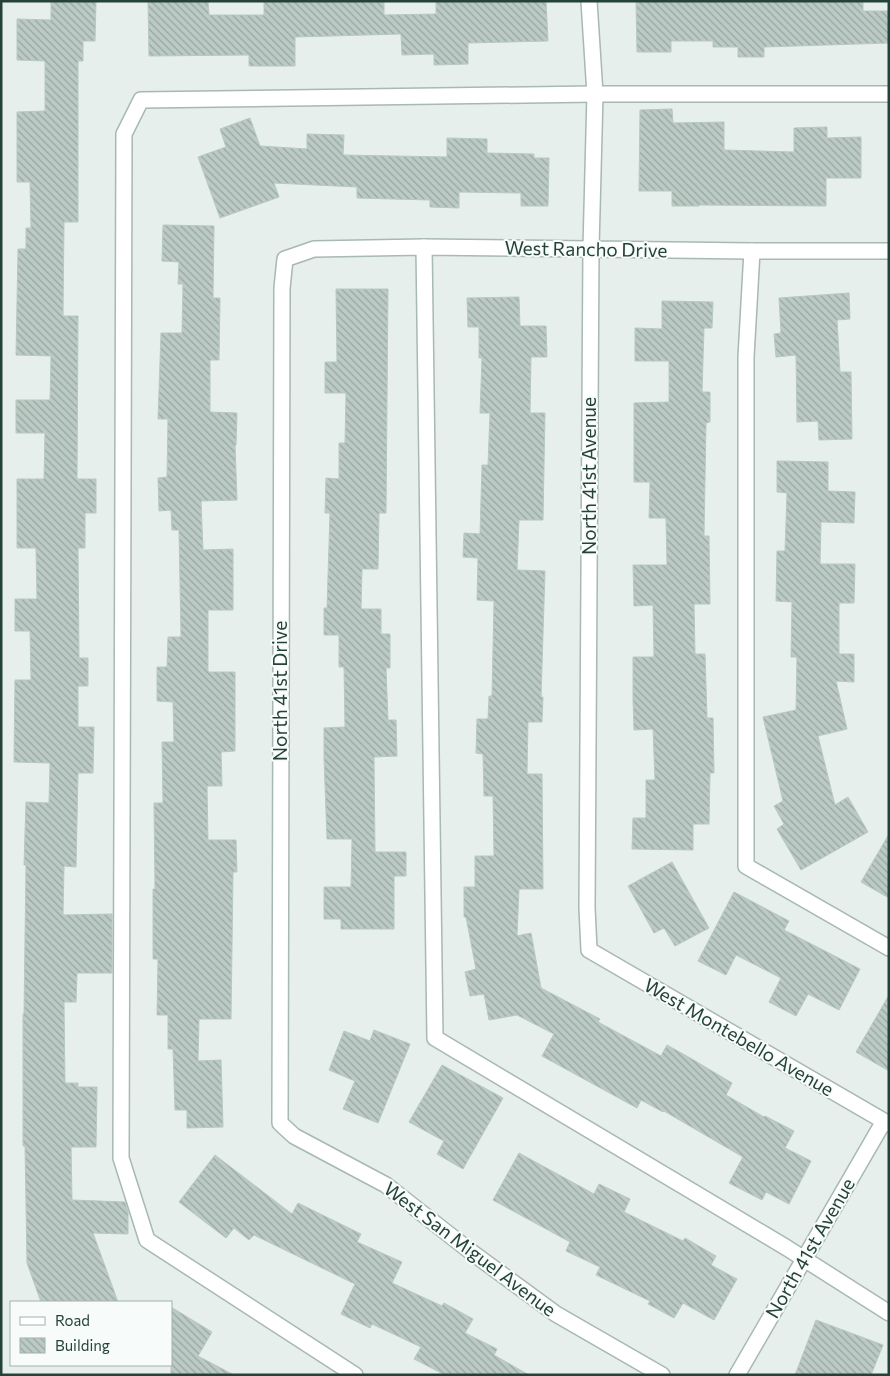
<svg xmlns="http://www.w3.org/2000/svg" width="890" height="1376" viewBox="0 0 890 1376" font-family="Commissioner,sans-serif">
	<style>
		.building { fill: url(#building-back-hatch); stroke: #b8c9c2 }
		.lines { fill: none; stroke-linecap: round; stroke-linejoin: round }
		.service-casing { stroke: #a8b8b2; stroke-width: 18 }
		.minor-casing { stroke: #a8b8b2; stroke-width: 18 }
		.service { stroke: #fff; stroke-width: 15 }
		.minor { stroke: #fff; stroke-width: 15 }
		.labels { text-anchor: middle; stroke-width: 4; stroke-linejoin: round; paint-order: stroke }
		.street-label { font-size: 19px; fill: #24423a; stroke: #f7fbf9 }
	</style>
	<defs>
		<pattern id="building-back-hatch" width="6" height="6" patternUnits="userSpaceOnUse" patternTransform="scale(1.25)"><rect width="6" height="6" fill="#bbcac4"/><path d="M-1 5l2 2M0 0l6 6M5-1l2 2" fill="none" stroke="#98a6a0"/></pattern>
	</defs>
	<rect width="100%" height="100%" fill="#e6efeb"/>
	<path class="building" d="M 51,1 L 96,1 L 95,41 L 83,41 L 83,61 L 78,61 L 78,222 L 64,222 L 63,316 L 78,316 L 77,479 L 96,479 L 96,513 L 85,513 L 85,548 L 78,548 L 79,658 L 88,658 L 88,686 L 78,686 L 78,727 L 94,727 L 93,773 L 78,773 L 76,867 L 64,866 L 63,915 L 112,914 L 112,973 L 77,973 L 76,1002 L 64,1002 L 65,1083 L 78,1083 L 78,1087 L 97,1087 L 96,1147 L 71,1147 L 72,1200 L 125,1202 L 128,1212 L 128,1234 L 93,1233 L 118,1302 L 41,1302 L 27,1263 L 25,1146 L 23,1146 L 23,1014 L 24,1014 L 26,865 L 24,865 L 26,802 L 49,803 L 50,763 L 14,762 L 15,680 L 31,680 L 30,631 L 15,631 L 15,599 L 37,599 L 36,548 L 17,548 L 17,479 L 44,479 L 45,433 L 16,433 L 16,400 L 50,400 L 51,356 L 16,355 L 18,249 L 26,249 L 26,228 L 31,228 L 30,182 L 17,182 L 17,112 L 45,111 L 45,61 L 17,60 L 17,19 L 51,20 Z
		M 148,1 L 208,1 L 209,15 L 264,15 L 264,1 L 384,1 L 384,15 L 436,14 L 436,1 L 546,1 L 548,41 L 468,43 L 468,64 L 434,65 L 434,54 L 402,55 L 401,34 L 295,37 L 295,66 L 249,66 L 249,55 L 149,56 Z
		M 636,1 L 863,1 L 863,11 L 889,11 L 889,43 L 764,47 L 764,57 L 738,57 L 738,47 L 713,47 L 713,41 L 671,41 L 671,52 L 637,52 Z
		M 672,109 L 673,123 L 724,122 L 724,150 L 794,152 L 794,128 L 827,127 L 827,138 L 861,137 L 861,178 L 826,178 L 826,206 L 699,205 L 699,206 L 672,206 L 672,191 L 639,191 L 640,110 Z
		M 250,118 L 260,146 L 307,149 L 307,134 L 344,135 L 343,155 L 447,157 L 447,138 L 487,139 L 487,153 L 534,154 L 534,158 L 549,158 L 548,206 L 521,206 L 521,193 L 459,192 L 459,208 L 430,207 L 430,200 L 357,198 L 357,187 L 274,183 L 279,197 L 220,218 L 198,157 L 226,147 L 220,129 Z
		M 163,225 L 214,226 L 213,298 L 220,298 L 219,360 L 210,360 L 210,412 L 237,413 L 236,445 L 235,445 L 237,500 L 201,501 L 203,550 L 233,549 L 233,610 L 208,610 L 208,672 L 235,672 L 235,751 L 221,752 L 222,786 L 207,786 L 208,840 L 236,840 L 237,872 L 233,872 L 231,1019 L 199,1019 L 198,1061 L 221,1060 L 223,1127 L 187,1128 L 187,1110 L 175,1110 L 173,1049 L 168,1049 L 168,1015 L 157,1015 L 158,959 L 153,959 L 153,889 L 155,889 L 154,803 L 163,803 L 162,742 L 174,742 L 173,702 L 157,701 L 157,667 L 167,667 L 168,637 L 181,637 L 179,530 L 172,530 L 171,510 L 159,511 L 158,478 L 167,477 L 168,419 L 158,419 L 161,333 L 182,333 L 183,284 L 178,284 L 179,262 L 162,261 Z
		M 336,289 L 388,289 L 386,513 L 379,513 L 378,569 L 362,569 L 361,609 L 381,609 L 381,634 L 390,634 L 390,668 L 386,668 L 388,720 L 396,720 L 397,756 L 374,757 L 375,852 L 406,852 L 406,876 L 394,876 L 394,929 L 341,929 L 341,919 L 324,919 L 324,887 L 351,887 L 352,839 L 327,839 L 324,758 L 324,728 L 345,727 L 344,667 L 339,667 L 339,635 L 324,635 L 324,608 L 327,608 L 330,513 L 325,513 L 326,478 L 339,479 L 339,443 L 345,443 L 346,393 L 325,393 L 325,362 L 337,362 Z
		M 849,293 L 850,319 L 837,320 L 840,372 L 851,372 L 852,439 L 819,440 L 818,421 L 797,422 L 796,355 L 776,357 L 774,334 L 781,333 L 779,298 Z
		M 519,297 L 520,326 L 546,326 L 547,357 L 531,357 L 530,413 L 545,413 L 543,520 L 519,520 L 517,570 L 545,571 L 541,697 L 543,697 L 542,722 L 528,722 L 527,774 L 542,774 L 543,889 L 519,889 L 517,936 L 531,933 L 541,988 L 600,1019 L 598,1022 L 661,1056 L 667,1045 L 692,1059 L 732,1083 L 726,1095 L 764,1117 L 765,1116 L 794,1131 L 785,1148 L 811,1161 L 789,1204 L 766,1192 L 762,1200 L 729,1183 L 743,1157 L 664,1111 L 663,1112 L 641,1100 L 637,1108 L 542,1056 L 554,1034 L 517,1015 L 489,1020 L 484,994 L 470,996 L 465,972 L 476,969 L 466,917 L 464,917 L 464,887 L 475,887 L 475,856 L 494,856 L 493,796 L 484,796 L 483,754 L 476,753 L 477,719 L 488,719 L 489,696 L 492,696 L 494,601 L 477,600 L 478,558 L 463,557 L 464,533 L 480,534 L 482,465 L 488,465 L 490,413 L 480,413 L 482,358 L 479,358 L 479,327 L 468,327 L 467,298 Z
		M 662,301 L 713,302 L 712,328 L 704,328 L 702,392 L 710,392 L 710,422 L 706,423 L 704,536 L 709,536 L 710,604 L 694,604 L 695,654 L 705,654 L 707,718 L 713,718 L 714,773 L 710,773 L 709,824 L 693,824 L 693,850 L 632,849 L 633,818 L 646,818 L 646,780 L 655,780 L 653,729 L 634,730 L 633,699 L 633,657 L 654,657 L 653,605 L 634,606 L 633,565 L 667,565 L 666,518 L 649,518 L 650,482 L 634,482 L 634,403 L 669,402 L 669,361 L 635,361 L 635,328 L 662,329 Z
		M 777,461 L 828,462 L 828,491 L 855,492 L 854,523 L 821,522 L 820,564 L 855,564 L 854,603 L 839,603 L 839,654 L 854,654 L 854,682 L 836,681 L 847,729 L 818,736 L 835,805 L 848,797 L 868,832 L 801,870 L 777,829 L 784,824 L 774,806 L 783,801 L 763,717 L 796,710 L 797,657 L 791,657 L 792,602 L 776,601 L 777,551 L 785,551 L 787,493 L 777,492 Z
		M 889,834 L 889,898 L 861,882 Z
		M 672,862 L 709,928 L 675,946 L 664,928 L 654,933 L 628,886 Z
		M 734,892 L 789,921 L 784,930 L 860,969 L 839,1010 L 808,994 L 796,1016 L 769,1002 L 781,978 L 736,955 L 726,975 L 698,961 Z
		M 889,995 L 889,1071 L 856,1052 Z
		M 374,1030 L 410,1044 L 378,1123 L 343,1109 L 355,1081 L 329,1070 L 344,1031 L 370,1041 Z
		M 442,1065 L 503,1098 L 463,1169 L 437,1154 L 444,1141 L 409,1122 Z
		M 519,1153 L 594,1194 L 599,1184 L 630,1199 L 624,1212 L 683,1241 L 685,1238 L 716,1256 L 711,1265 L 737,1279 L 714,1320 L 683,1303 L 674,1318 L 648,1304 L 650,1301 L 596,1275 L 600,1267 L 566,1251 L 570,1242 L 493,1200 Z
		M 215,1155 L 292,1214 L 298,1203 L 361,1234 L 357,1242 L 402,1262 L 392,1283 L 442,1306 L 444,1303 L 473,1319 L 465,1333 L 497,1349 L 494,1355 L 529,1375 L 445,1375 L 414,1359 L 421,1347 L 372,1324 L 370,1328 L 341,1314 L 355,1284 L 254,1235 L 249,1240 L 234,1228 L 226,1238 L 179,1202 Z
		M 171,1307 L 212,1332 L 198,1356 L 234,1375 L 171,1375 Z
		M 816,1320 L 883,1345 L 871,1375 L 795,1375 Z"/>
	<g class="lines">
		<defs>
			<path id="service" d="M 424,247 L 435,1038 L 787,1248 L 889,1313
				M 752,251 L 746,357 L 746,866 L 889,948
				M 355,1375 L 147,1240 L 121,1158 L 124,134 L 141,100 L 595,94 L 889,94"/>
			<path id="minor" d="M 589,1 L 595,94 L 591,248 L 587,908 L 589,950 L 889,1124
				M 662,1375 L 556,1314 L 470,1251 L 386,1185 L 294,1136 L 280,1123 L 282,288 L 285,259 L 314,249 L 424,247 L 752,251 L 889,251
				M 737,1375 L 884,1121"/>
		</defs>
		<use href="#service" class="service-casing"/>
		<use href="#minor" class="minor-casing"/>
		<use href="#service" class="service"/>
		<use href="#minor" class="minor"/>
	</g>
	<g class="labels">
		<g class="street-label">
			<text transform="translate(586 249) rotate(1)" y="7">West Rancho Drive</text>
			<text transform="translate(589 476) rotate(-90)" y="7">North 41st Avenue</text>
			<text transform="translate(280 691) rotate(-90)" y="7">North 41st Drive</text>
			<text transform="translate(739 1037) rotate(30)" y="7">West Montebello Avenue</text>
			<text transform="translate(810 1248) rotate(-60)" y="7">North 41st Avenue</text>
			<text transform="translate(470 1249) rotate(37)" y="7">West San Miguel Avenue</text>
		</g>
	</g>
	<rect width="890" height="1376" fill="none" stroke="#24423a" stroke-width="5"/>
	<rect x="10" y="1301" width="162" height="65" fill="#f7fbf9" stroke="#a3b1ad"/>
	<rect x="20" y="1317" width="25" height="8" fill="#ffffff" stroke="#a3b1ad"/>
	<text x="55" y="1326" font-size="15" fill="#24423a">Road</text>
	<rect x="20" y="1338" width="25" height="15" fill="url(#building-back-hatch)" stroke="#a3b1ad"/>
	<text x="55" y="1351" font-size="15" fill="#24423a">Building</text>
</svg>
